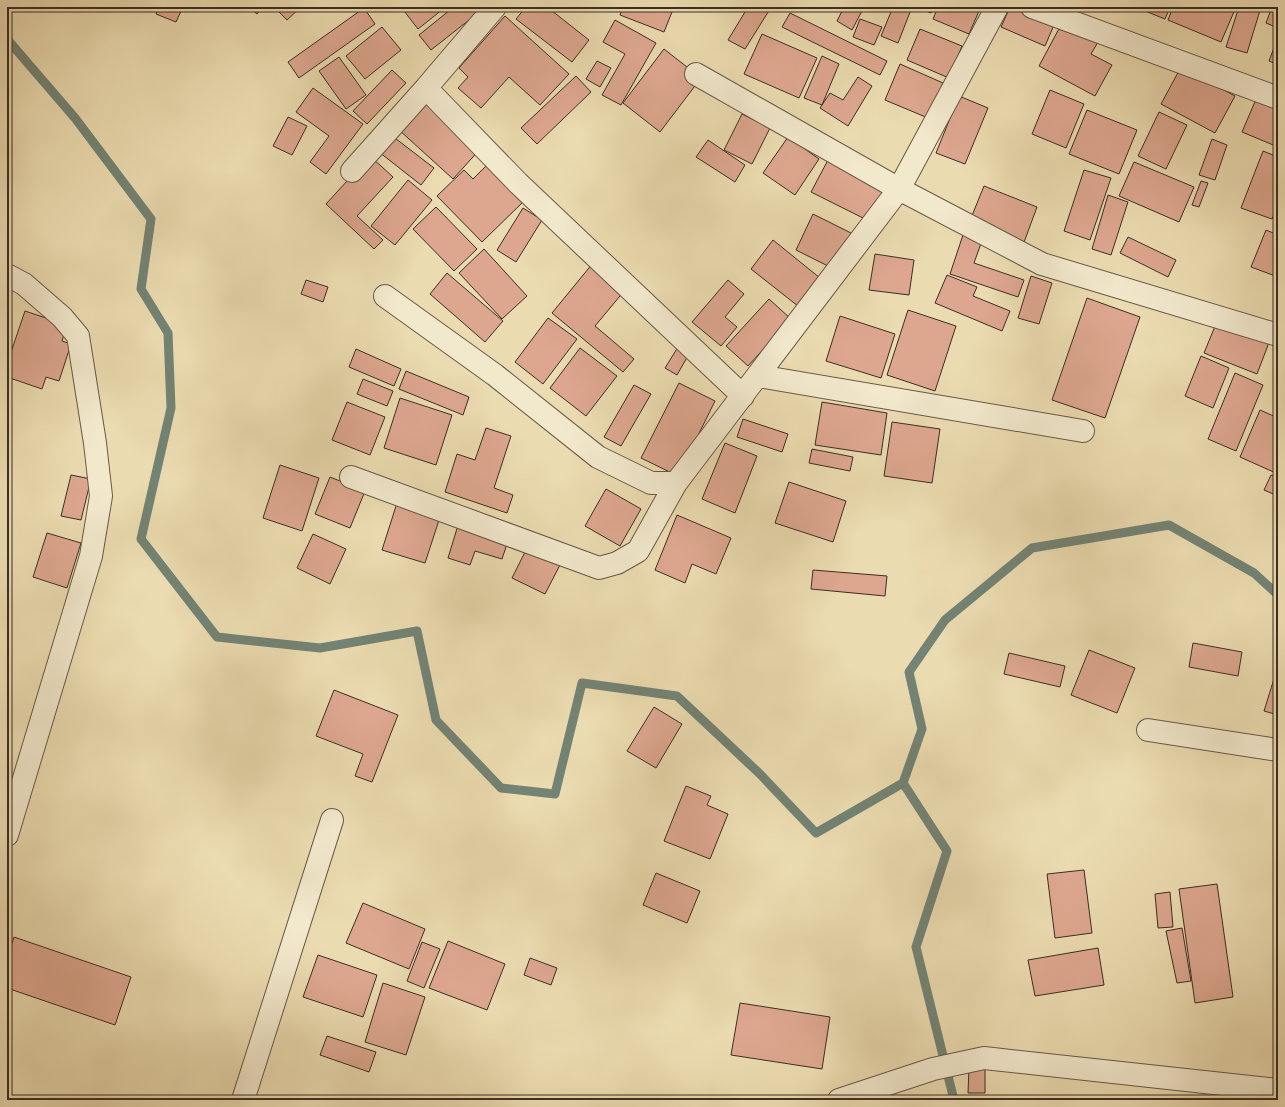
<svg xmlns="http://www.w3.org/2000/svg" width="1285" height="1107" viewBox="0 0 1285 1107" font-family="Cardo,serif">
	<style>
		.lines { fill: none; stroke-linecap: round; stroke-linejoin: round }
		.stream { stroke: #738374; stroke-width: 9 }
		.building { fill: #dda78f; stroke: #3b2e25 }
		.minor-casing { stroke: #675948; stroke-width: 24 }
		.minor { stroke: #f2e8cc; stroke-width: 22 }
	</style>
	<rect width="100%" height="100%" fill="#ebdbb0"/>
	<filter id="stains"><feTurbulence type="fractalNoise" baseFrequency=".005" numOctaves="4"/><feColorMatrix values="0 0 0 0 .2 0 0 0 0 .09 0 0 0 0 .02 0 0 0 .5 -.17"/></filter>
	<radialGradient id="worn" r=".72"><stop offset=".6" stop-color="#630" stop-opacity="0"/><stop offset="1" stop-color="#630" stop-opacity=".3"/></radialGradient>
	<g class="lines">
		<path class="stream" d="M 7,39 L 75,118 L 151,219 L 141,289 L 168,333 L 171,408 L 141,539 L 217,637 L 320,648 L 417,631 L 436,720 L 501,788 L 555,794 L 582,683 L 677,696 L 760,774 L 816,833 L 903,783 L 922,729 L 909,672 L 945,620 L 1032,548 L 1169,525 L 1254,573 L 1278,595
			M 903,783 L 947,851 L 916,947 L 954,1100"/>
	</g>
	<path class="building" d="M 159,7 L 183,7 L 176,22 L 156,14 Z
		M 249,7 L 263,7 L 257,14 Z
		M 274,7 L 301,7 L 287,20 Z
		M 401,7 L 442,7 L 443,9 L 418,29 Z
		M 448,7 L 481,7 L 483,9 L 431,50 L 419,35 L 450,10 Z
		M 526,7 L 547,7 L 589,40 L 572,62 L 516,19 Z
		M 623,7 L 674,7 L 664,32 L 620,15 Z
		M 748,7 L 766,7 L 770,9 L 745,49 L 728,40 Z
		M 844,7 L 864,7 L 852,30 L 837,21 Z
		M 893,7 L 912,7 L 898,43 L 881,36 Z
		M 916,7 L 933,7 L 931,13 Z
		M 938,7 L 969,7 L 979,11 L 969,34 L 933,19 Z
		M 1010,7 L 1054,25 L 1045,46 L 1001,27 Z
		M 1135,7 L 1170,7 L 1165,19 Z
		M 1173,7 L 1236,7 L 1221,42 L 1168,20 Z
		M 1239,7 L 1261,7 L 1247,53 L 1226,47 Z
		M 1272,7 L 1278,7 L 1278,28 L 1266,23 Z
		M 364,8 L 375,24 L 299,78 L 288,62 Z
		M 790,13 L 887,61 L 880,75 L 782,27 Z
		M 505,16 L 569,74 L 540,105 L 509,77 L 481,108 L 458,88 L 468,77 L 459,68 Z
		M 860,19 L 882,27 L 874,45 L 853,37 Z
		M 615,20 L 656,43 L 621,105 L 602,95 L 625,54 L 603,42 Z
		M 1062,23 L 1098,42 L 1091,54 L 1112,65 L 1095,96 L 1039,66 Z
		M 382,27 L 401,50 L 365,79 L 346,56 Z
		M 920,29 L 962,46 L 949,78 L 907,60 Z
		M 762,34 L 817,58 L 799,98 L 744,74 Z
		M 1278,37 L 1278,65 L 1269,61 Z
		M 664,49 L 701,78 L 660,132 L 623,103 Z
		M 822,56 L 839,64 L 822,105 L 804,98 Z
		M 339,57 L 366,95 L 346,109 L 319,71 Z
		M 597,61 L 611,68 L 600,87 L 586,79 Z
		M 900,64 L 943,83 L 928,118 L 885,100 Z
		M 1181,67 L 1235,96 L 1215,133 L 1161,104 Z
		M 392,70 L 406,83 L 367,124 L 353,111 Z
		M 576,76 L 591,92 L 537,144 L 521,128 Z
		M 858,77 L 872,86 L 848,126 L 820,108 L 830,93 L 843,100 Z
		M 313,88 L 363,124 L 326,174 L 310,162 L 329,136 L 296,112 Z
		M 1050,90 L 1084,104 L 1066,148 L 1032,134 Z
		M 427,96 L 482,147 L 453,179 L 398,129 Z
		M 959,96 L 988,108 L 965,164 L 936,153 Z
		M 1257,97 L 1278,105 L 1278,147 L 1242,132 Z
		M 1087,110 L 1137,130 L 1119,174 L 1069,154 Z
		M 1159,112 L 1187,125 L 1166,169 L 1138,156 Z
		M 742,114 L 770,128 L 752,164 L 724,150 Z
		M 288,117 L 307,126 L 292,155 L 273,146 Z
		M 391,135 L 434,168 L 421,185 L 379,152 Z
		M 788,137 L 819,159 L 795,195 L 763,173 Z
		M 1212,139 L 1227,145 L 1215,180 L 1199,175 Z
		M 708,140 L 745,165 L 735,182 L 696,157 Z
		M 1263,151 L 1278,157 L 1278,203 L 1272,219 L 1241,208 Z
		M 370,156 L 393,177 L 357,216 L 383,240 L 374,249 L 326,204 Z
		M 828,160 L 886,189 L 869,221 L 811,192 Z
		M 1134,162 L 1194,187 L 1179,222 L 1119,196 Z
		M 487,165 L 523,202 L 482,242 L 437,196 L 464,170 L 473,179 Z
		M 1084,170 L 1111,178 L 1090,240 L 1064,231 Z
		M 408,180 L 432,200 L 395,245 L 371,226 Z
		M 1201,181 L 1208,183 L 1199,207 L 1192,205 Z
		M 984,186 L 1037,207 L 1023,245 L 969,223 Z
		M 1108,195 L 1128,202 L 1111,255 L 1092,249 Z
		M 436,207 L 477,249 L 454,271 L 413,229 Z
		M 523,208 L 542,220 L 516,262 L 497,250 Z
		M 813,214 L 853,234 L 836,270 L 796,250 Z
		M 965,229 L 984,235 L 974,263 L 1024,280 L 1018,297 L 950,274 Z
		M 1266,230 L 1278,235 L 1278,277 L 1251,267 Z
		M 1128,237 L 1176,260 L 1168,277 L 1120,253 Z
		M 773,240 L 825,282 L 803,310 L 751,269 Z
		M 484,249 L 527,296 L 502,319 L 459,273 Z
		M 875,254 L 914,260 L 909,295 L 869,290 Z
		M 593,263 L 625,290 L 595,326 L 634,359 L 623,372 L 552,313 Z
		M 447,273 L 503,321 L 485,342 L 430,294 Z
		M 947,275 L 977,287 L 973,296 L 1010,311 L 1002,331 L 935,303 Z
		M 1031,276 L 1052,283 L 1039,324 L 1018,318 Z
		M 306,280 L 328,287 L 323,302 L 301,294 Z
		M 728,280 L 744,294 L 725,317 L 737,327 L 721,346 L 692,322 Z
		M 1087,298 L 1140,317 L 1105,418 L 1052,400 Z
		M 769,299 L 791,319 L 748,366 L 726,346 Z
		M 908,310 L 956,326 L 935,391 L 887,375 Z
		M 25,311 L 67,325 L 62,341 L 71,344 L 59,381 L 46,377 L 42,389 L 7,377 L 7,364 Z
		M 840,316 L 895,334 L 881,378 L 826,361 Z
		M 548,318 L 577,339 L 543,384 L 515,362 Z
		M 1218,319 L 1270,340 L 1257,374 L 1204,353 Z
		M 678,347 L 689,354 L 677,375 L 665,368 Z
		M 580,348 L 617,376 L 586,416 L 550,388 Z
		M 356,349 L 401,369 L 394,386 L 349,367 Z
		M 1201,356 L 1229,368 L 1213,408 L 1185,396 Z
		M 406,371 L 469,397 L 463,415 L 399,389 Z
		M 1235,373 L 1263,385 L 1236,451 L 1208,439 Z
		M 363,379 L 393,391 L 387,406 L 357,394 Z
		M 679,383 L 715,401 L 678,476 L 641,458 Z
		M 634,385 L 651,394 L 621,446 L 604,437 Z
		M 400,398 L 452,415 L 436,465 L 384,448 Z
		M 347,402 L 385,417 L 370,455 L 332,440 Z
		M 822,402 L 887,413 L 881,455 L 815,445 Z
		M 1260,410 L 1278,418 L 1278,474 L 1240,457 Z
		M 743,419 L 788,434 L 782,452 L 737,437 Z
		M 892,422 L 940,429 L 932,483 L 884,476 Z
		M 486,428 L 511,436 L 494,488 L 513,495 L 507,513 L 445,492 L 457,454 L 475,460 Z
		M 725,443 L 757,456 L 735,513 L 702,499 Z
		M 812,449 L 853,457 L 850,471 L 809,463 Z
		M 280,465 L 319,478 L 302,531 L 263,518 Z
		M 71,475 L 91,479 L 81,520 L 61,516 Z
		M 1271,475 L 1278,478 L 1278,496 L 1264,490 Z
		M 330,477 L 365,491 L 350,528 L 315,514 Z
		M 789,482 L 846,501 L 833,542 L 775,523 Z
		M 606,489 L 641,509 L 620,546 L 585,526 Z
		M 397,503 L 440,517 L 425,563 L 382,550 Z
		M 677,515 L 731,538 L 716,574 L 692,564 L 685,583 L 655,570 Z
		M 459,522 L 509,538 L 502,559 L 475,551 L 470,565 L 448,558 Z
		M 47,533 L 81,543 L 67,588 L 33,577 Z
		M 313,534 L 346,549 L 330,584 L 297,568 Z
		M 529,544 L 562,561 L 545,594 L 512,578 Z
		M 813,570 L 887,576 L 885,596 L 811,589 Z
		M 1193,643 L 1242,652 L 1238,676 L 1189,667 Z
		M 1089,650 L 1135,668 L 1117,713 L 1071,695 Z
		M 1009,653 L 1065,666 L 1060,687 L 1004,674 Z
		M 1277,669 L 1278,670 L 1278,715 L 1264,711 Z
		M 334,690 L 398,715 L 372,782 L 355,776 L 363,754 L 316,736 Z
		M 654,707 L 682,724 L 656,768 L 627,751 Z
		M 686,786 L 711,796 L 707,805 L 728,814 L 710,859 L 664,841 Z
		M 1084,870 L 1092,933 L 1055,938 L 1047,874 Z
		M 656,873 L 700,891 L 687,923 L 643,905 Z
		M 1217,884 L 1233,997 L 1195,1003 L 1179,889 Z
		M 1170,892 L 1173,927 L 1158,928 L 1155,894 Z
		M 363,903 L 425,929 L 409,969 L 346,943 Z
		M 1182,928 L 1191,981 L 1177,983 L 1166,931 Z
		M 14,937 L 131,977 L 115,1025 L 7,988 L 7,958 Z
		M 448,941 L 505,964 L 487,1010 L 429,988 Z
		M 422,942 L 440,949 L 424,988 L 407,981 Z
		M 1098,948 L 1104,985 L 1035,996 L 1028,960 Z
		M 318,955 L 377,975 L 363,1017 L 303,997 Z
		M 530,958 L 557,968 L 551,985 L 524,975 Z
		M 383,983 L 425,997 L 406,1055 L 365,1042 Z
		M 740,1003 L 830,1017 L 822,1069 L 731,1055 Z
		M 327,1036 L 376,1052 L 369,1072 L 320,1055 Z
		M 969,1068 L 985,1068 L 985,1093 L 968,1093 Z"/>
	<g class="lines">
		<defs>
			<path id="minor" d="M 1032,7 L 1278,98
				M 696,74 L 899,189 L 1042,264 L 1278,335
				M 426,88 L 518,183 L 743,396
				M 352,171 L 426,88 L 495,7
				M 7,275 L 24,284 L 62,317 L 78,336 L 95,443 L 101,496 L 91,556 L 7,835
				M 385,296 L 495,375 L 598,457 L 651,483 L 676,483 L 899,189 L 997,7
				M 758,376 L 1083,431
				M 351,477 L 599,568 L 617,563 L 638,551 L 676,483
				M 1148,730 L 1278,750
				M 243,1100 L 332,820
				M 839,1100 L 933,1069 L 984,1058 L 1278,1090"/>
		</defs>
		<use href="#minor" class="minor-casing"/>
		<use href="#minor" class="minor"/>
	</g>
	<rect width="1285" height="1107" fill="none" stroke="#ebdbb0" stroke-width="24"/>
	<rect x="8" y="8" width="1269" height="1091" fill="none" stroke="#3b2e25" stroke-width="2"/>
	<rect x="12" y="12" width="1261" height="1083" fill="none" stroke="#3b2e25"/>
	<rect width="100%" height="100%" filter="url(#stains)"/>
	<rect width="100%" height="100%" fill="url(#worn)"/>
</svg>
